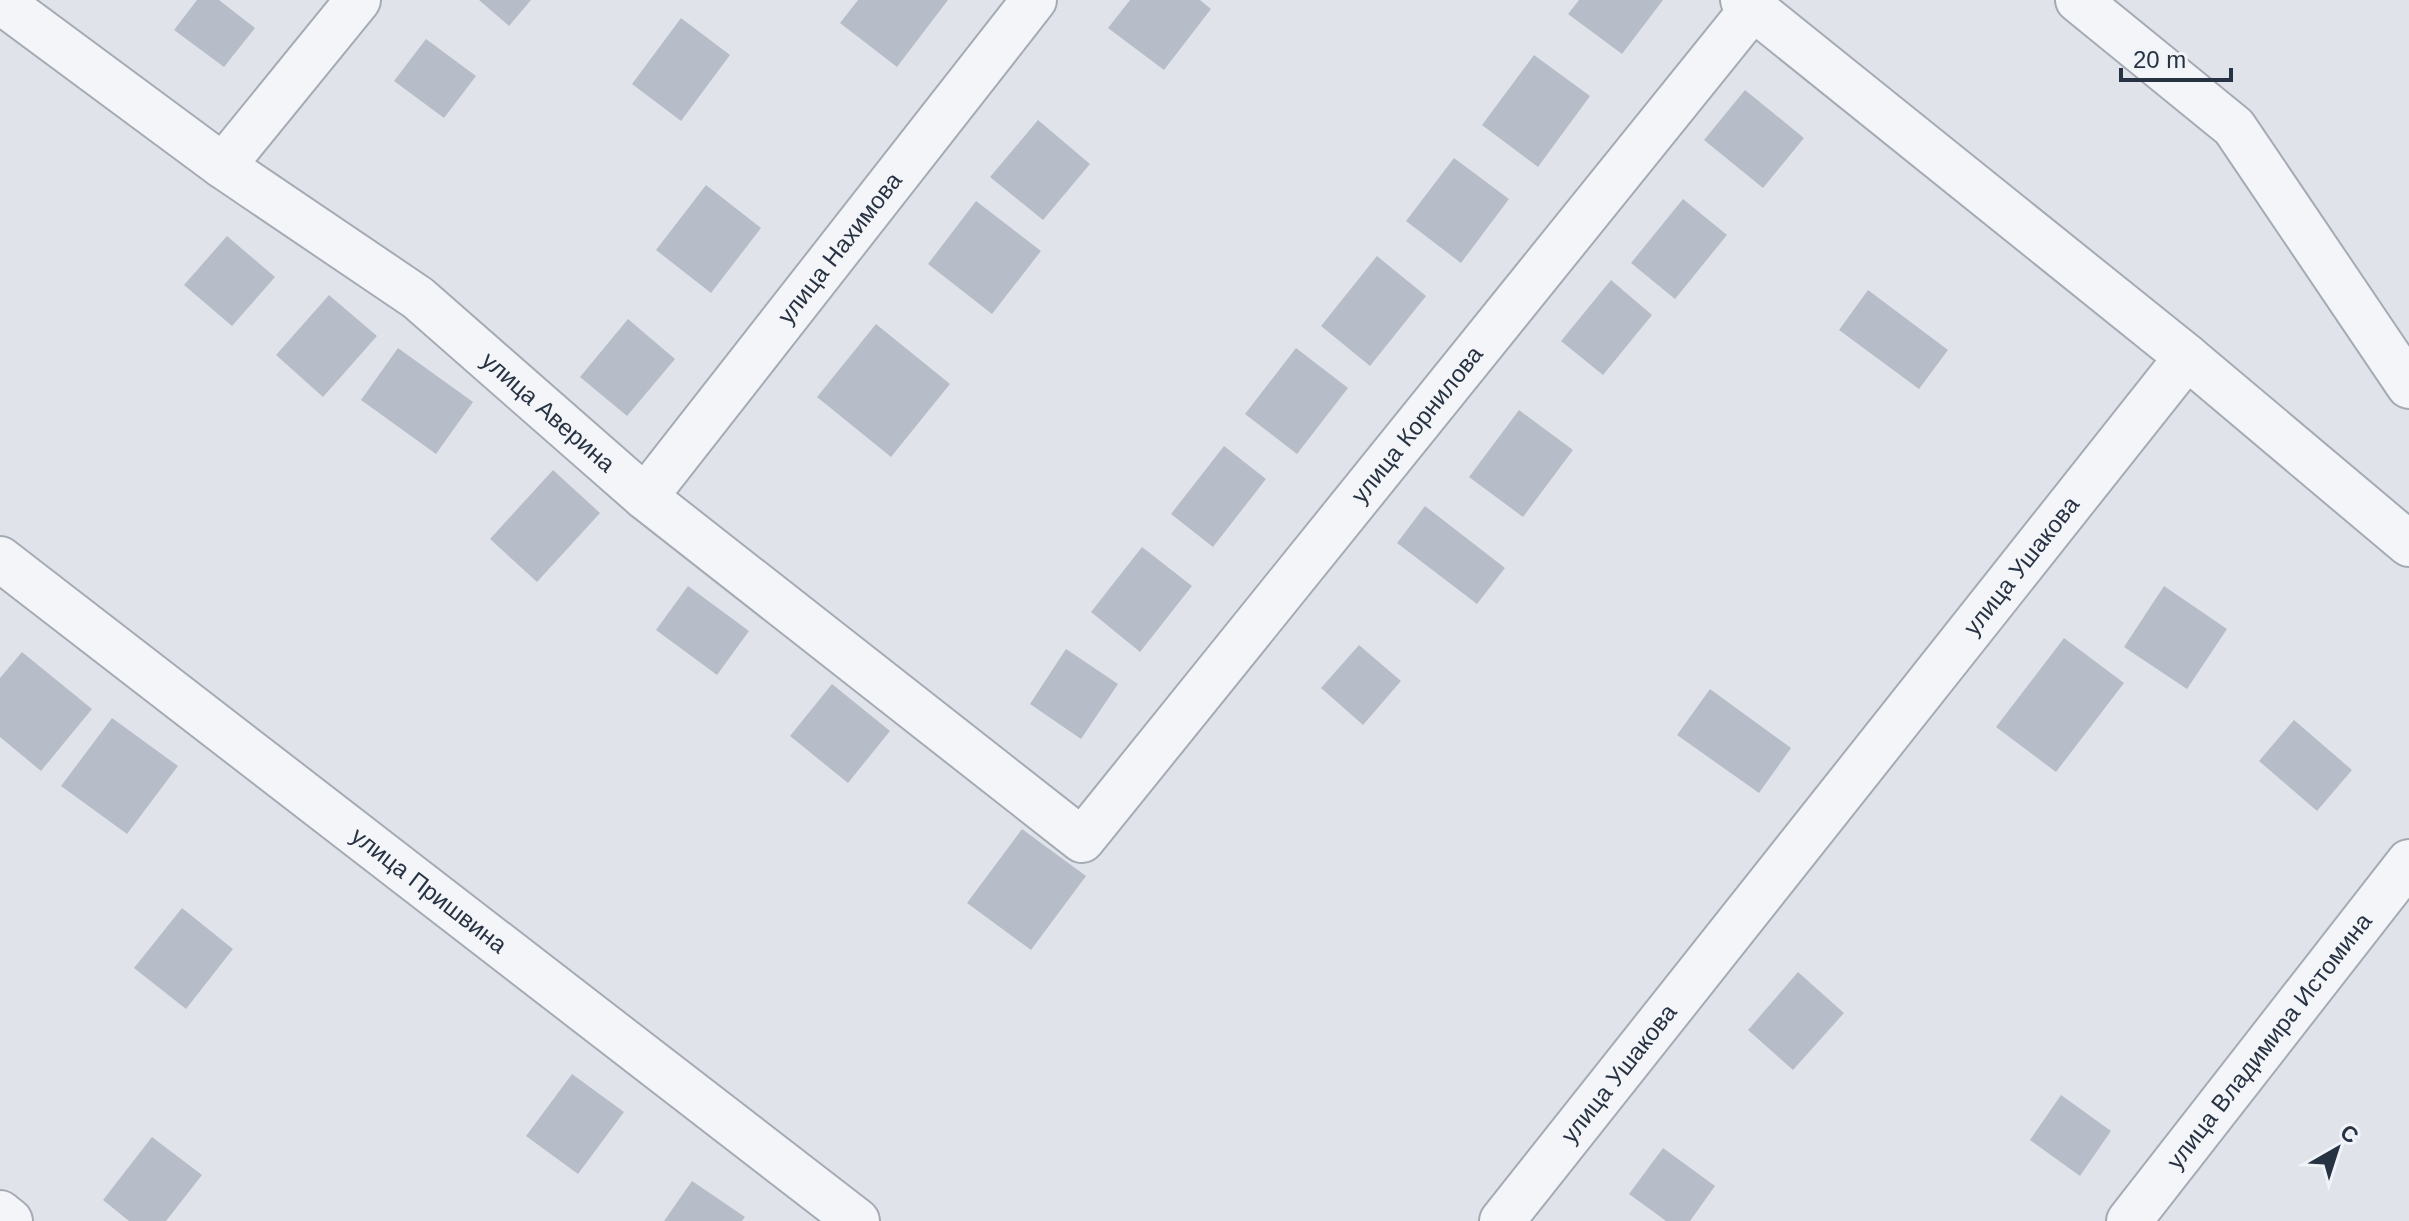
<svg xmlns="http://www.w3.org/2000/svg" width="2409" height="1221" viewBox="0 0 2409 1221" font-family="Helvetica,sans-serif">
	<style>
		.building { fill: #b7bdc8 }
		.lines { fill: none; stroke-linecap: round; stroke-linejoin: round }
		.minor-casing { stroke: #a5abb5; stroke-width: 48 }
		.minor { stroke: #f3f5f8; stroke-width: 44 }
		.labels { text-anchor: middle; stroke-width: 7; stroke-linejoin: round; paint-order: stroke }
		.street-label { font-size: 24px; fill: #273243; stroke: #f0f3f7 }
	</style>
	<rect width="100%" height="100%" fill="#e0e4ea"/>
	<path class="building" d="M 197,0 L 219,0 L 255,28 L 224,67 L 174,30 Z
		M 479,0 L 531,0 L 509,26 Z
		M 858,0 L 948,0 L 897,67 L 840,23 Z
		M 1130,0 L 1200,0 L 1211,9 L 1164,70 L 1108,28 Z
		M 1579,0 L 1663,0 L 1622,54 L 1568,14 Z
		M 681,18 L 730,55 L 681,121 L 632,84 Z
		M 426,39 L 476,76 L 444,118 L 394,81 Z
		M 1534,55 L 1590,96 L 1538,167 L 1482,125 Z
		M 1745,90 L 1804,138 L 1763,188 L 1704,140 Z
		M 1038,120 L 1090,164 L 1043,220 L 990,177 Z
		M 1454,158 L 1509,199 L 1461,263 L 1406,221 Z
		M 706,185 L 761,228 L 711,293 L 656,250 Z
		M 1683,199 L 1727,235 L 1675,299 L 1631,263 Z
		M 976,201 L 1041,251 L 992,314 L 928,264 Z
		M 227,236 L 275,277 L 232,326 L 184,285 Z
		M 1377,256 L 1426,296 L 1370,366 L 1321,326 Z
		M 1611,280 L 1652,315 L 1603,375 L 1561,341 Z
		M 1868,290 L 1948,350 L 1919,389 L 1839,330 Z
		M 329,295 L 377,336 L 323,397 L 276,355 Z
		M 628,319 L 675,359 L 627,416 L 580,377 Z
		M 876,324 L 950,384 L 891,457 L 817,397 Z
		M 398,348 L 473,402 L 436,454 L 361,400 Z
		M 1296,348 L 1348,388 L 1297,454 L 1245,414 Z
		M 1519,410 L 1573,450 L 1523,517 L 1469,477 Z
		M 1224,446 L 1266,479 L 1213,547 L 1171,514 Z
		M 553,470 L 600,513 L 537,582 L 490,539 Z
		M 1425,506 L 1505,568 L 1477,604 L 1397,543 Z
		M 1142,547 L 1192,586 L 1140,652 L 1091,612 Z
		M 688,586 L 749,631 L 717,675 L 656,630 Z
		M 2164,586 L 2227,629 L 2187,689 L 2124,647 Z
		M 2064,638 L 2124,683 L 2056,772 L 1996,727 Z
		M 1359,645 L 1401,681 L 1363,725 L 1321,688 Z
		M 1066,649 L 1118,684 L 1081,739 L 1030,704 Z
		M 22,652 L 92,709 L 41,771 L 0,737 L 0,678 Z
		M 832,684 L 890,731 L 848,783 L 790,736 Z
		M 1710,689 L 1791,748 L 1759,793 L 1677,735 Z
		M 112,718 L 178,766 L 127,834 L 61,786 Z
		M 2294,720 L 2352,770 L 2317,811 L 2259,761 Z
		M 1022,829 L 1086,876 L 1031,950 L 967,903 Z
		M 182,908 L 233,949 L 186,1009 L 134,968 Z
		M 1798,972 L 1844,1013 L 1793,1070 L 1748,1030 Z
		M 572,1074 L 624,1112 L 578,1174 L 526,1136 Z
		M 2061,1095 L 2111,1131 L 2080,1176 L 2030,1140 Z
		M 152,1137 L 202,1175 L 166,1221 L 129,1221 L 103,1200 Z
		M 1663,1148 L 1715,1186 L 1690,1221 L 1666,1221 L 1629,1194 Z
		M 692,1181 L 745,1217 L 742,1221 L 664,1221 Z"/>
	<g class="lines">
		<defs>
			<g id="minor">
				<path d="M 1743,0 L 2187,357 L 2409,544"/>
				<path d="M 2078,0 L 2234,127 L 2409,386"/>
				<path id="s1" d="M 0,1 L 223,166 L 418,298 L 645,497 L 1082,840 L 1753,8"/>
				<path d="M 223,166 L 358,0"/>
				<path id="s2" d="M 645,497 L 1034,0"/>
				<path id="s3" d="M 0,559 L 857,1221"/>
				<path d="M 0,1213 L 10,1221"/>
				<path id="s4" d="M 1502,1221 L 2187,357"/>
				<path id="s5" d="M 2129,1221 L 2409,862"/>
			</g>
		</defs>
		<use href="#minor" class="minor-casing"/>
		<use href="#minor" class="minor"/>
	</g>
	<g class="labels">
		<g class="street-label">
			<text dy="8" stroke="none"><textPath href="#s2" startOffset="316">улица Нахимова</textPath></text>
			<text dy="8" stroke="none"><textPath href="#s1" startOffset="686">улица Аверина</textPath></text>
			<text dy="8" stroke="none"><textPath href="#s1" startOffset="1904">улица Корнилова</textPath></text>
			<text dy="8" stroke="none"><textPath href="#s4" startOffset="836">улица Ушакова</textPath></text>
			<text dy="8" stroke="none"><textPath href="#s3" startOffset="542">улица Пришвина</textPath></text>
			<text dy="8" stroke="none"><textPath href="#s5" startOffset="228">улица Владимира Истомина</textPath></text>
			<text dy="8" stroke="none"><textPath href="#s4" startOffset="188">улица Ушакова</textPath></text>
		</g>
	</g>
	<g transform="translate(2337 1149) rotate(39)" stroke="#f0f3f7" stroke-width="6" paint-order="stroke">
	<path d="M0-6L14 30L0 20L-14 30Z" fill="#273243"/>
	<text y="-12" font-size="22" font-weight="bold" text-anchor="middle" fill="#273243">С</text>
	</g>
	<path d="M2121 68v12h110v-12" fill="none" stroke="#273243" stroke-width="4"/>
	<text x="2133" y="68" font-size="24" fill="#273243" stroke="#f0f3f7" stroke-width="6" paint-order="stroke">20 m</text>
</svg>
